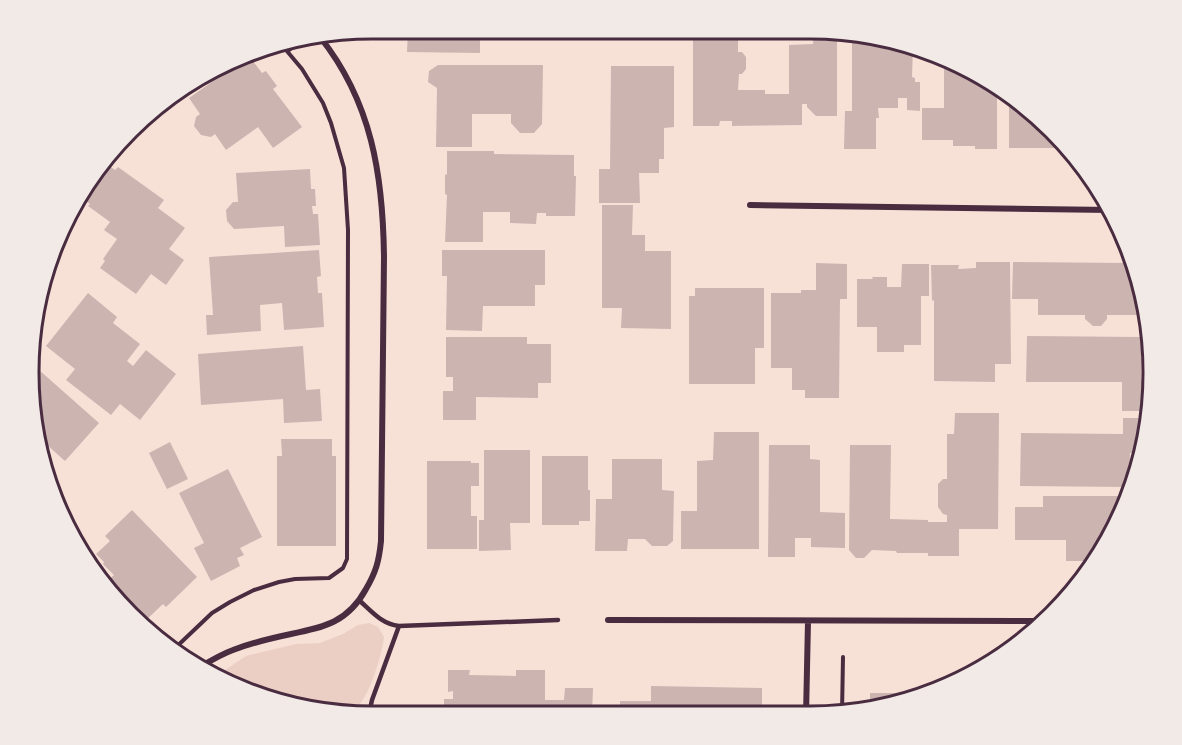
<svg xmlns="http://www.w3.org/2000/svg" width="1182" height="745" viewBox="0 0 1182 745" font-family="Raleway,sans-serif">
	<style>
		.green { fill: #ebcfc5 }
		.building { fill: #ccb4b1 }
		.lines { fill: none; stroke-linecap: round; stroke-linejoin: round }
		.path { stroke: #4a2c40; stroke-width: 4 }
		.service { stroke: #4a2c40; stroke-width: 4.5 }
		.minor { stroke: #4a2c40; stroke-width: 6 }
		.rim { fill: none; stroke: #4a2c40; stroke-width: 3 }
	</style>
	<rect width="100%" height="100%" fill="#f7e1d7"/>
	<path class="green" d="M 369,623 L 378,627 L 384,637 C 382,655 371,690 360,704 C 357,707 353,710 349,714 L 328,714 L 241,690 L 216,676 L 246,656 L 296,644 L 320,643 L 343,634 L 358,625 Z"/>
	<path class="building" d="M 408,29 L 480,29 L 480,53 L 407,52 Z
		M 693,30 L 738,31 L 738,52 L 742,52 L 746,57 L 746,69 L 742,74 L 739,74 L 738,90 L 765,90 L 765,94 L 789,94 L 789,45 L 813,44 L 814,31 L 837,31 L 837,116 L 816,116 L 807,107 L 807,104 L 802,104 L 802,125 L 732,126 L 732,121 L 720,121 L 719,126 L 693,126 Z
		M 852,31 L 913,47 L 912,77 L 915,78 L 915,82 L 920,82 L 920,111 L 907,110 L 907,98 L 898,98 L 898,108 L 878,108 L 879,118 L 876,118 L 876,149 L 844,149 L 845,111 L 852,111 Z
		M 249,56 L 262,73 L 266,71 L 277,86 L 273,89 L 302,127 L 273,148 L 258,127 L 226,150 L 215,134 L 211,137 L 201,135 L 194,126 L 196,117 L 200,114 L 189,98 Z
		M 944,57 L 997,87 L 997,149 L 975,149 L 975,146 L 953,146 L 953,140 L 922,140 L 922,108 L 944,108 Z
		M 438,65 L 543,65 L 542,124 L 534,133 L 520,133 L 511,123 L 511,114 L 472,114 L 472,147 L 436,147 L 437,88 L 428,82 L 429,71 Z
		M 611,66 L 674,66 L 674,127 L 664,128 L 664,159 L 659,159 L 659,173 L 639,173 L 640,203 L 599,203 L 599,169 L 610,169 Z
		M 1009,94 L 1019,100 L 1062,148 L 1009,148 Z
		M 447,151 L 494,151 L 494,154 L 574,155 L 574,176 L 576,176 L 575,216 L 546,216 L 546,213 L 537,213 L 536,224 L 510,223 L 510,212 L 483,212 L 483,242 L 445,242 L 447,195 L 445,194 L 445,175 L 447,174 Z
		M 102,161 L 115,170 L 118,167 L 164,200 L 158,208 L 185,228 L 169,249 L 184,260 L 166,285 L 151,274 L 136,294 L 100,268 L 105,261 L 103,259 L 117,239 L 104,230 L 110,222 L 88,206 L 90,204 L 81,197 Z
		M 310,169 L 311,189 L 315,189 L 316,206 L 312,206 L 313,214 L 318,214 L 320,245 L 285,247 L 284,226 L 234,229 L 227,221 L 226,210 L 233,202 L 238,202 L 236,173 Z
		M 602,205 L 633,205 L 632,235 L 645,235 L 645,251 L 671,251 L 671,329 L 621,328 L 622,308 L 602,308 Z
		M 319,250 L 321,276 L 317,277 L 318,293 L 322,293 L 324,327 L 284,330 L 282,303 L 260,305 L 261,331 L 207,335 L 206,315 L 213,315 L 209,257 Z
		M 442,250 L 545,250 L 545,285 L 535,285 L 535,306 L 483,306 L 482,331 L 446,330 L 447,276 L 442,276 Z
		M 976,262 L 1010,262 L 1011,364 L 995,364 L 995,382 L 934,381 L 934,300 L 932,301 L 931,265 L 959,265 L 958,269 L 976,268 Z
		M 1013,262 L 1129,263 L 1146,315 L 1107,315 L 1107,319 L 1101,326 L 1093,326 L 1085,319 L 1085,315 L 1038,315 L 1038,299 L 1012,299 Z
		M 816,263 L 847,264 L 847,299 L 840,299 L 839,398 L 805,398 L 805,390 L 792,390 L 792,368 L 771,368 L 771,293 L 801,293 L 801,290 L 816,290 Z
		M 902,264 L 929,264 L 929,296 L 921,296 L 921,345 L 904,345 L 904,352 L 877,352 L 877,327 L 857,327 L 857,279 L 873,279 L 872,277 L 887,277 L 887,287 L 901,287 Z
		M 695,288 L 764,288 L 764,348 L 755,348 L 755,384 L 689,384 L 689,296 L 695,296 Z
		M 88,293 L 117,317 L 113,323 L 140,344 L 127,361 L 133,366 L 146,350 L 176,374 L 140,420 L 120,404 L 111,415 L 66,380 L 75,369 L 46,346 Z
		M 1027,336 L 1141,337 L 1141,380 L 1147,380 L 1145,411 L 1122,411 L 1122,382 L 1026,382 Z
		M 446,337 L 527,337 L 527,344 L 551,344 L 551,383 L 538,383 L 538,398 L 476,397 L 476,420 L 443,420 L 443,391 L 453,391 L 453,377 L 446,377 Z
		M 303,346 L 306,390 L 320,389 L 322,421 L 284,423 L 283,399 L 201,405 L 198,354 Z
		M 30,362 L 99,423 L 65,461 L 37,436 L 29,372 Z
		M 955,413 L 999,413 L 998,529 L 959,529 L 959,556 L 928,556 L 928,553 L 897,553 L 896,551 L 872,550 L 864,558 L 856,558 L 849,550 L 850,445 L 891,445 L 890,519 L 928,520 L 928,522 L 947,522 L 947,515 L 943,514 L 938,507 L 938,484 L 943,479 L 947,479 L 947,434 L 954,434 Z
		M 1123,418 L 1145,418 L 1142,453 L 1130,453 L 1129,487 L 1020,486 L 1021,433 L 1123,434 Z
		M 714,432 L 759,432 L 759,549 L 681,549 L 681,511 L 697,511 L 697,461 L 713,460 Z
		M 281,439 L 332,439 L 332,456 L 336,456 L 336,546 L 277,546 L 277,456 L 282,456 Z
		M 170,442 L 188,479 L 167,489 L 149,453 Z
		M 769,445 L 810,445 L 810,459 L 820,460 L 820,512 L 845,513 L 845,548 L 811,547 L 811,538 L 795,538 L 795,557 L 768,557 Z
		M 484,450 L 530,450 L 530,523 L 510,523 L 511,550 L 479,551 L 479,520 L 484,520 Z
		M 542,456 L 588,456 L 588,490 L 590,490 L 590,521 L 579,521 L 579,525 L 542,525 Z
		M 612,459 L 662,459 L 662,490 L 674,491 L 673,541 L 667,546 L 652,546 L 645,539 L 628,539 L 627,551 L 595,551 L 596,499 L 612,499 Z
		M 427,461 L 471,461 L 471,463 L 479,463 L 479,486 L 471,486 L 471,516 L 477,516 L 477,549 L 427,549 Z
		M 228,469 L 262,537 L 240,548 L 244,555 L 237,558 L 240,566 L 211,581 L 194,548 L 204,543 L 179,493 Z
		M 1043,496 L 1125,496 L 1091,565 L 1083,565 L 1083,561 L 1066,561 L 1066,540 L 1015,540 L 1015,507 L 1043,507 Z
		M 132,510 L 197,577 L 166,607 L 163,604 L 144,622 L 106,582 L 114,575 L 103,564 L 104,562 L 96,554 L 110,541 L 105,536 Z
		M 448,670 L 470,670 L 469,675 L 516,676 L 516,670 L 545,670 L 545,700 L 564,700 L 565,688 L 593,688 L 592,715 L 564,715 L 564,710 L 545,710 L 545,715 L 444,714 L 444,699 L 453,699 L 453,691 L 448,692 Z
		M 651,686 L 762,688 L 762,715 L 620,715 L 620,701 L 651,701 Z
		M 870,693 L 900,693 L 900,698 L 870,706 Z"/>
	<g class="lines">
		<path class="path" d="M 288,51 L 300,40
			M 172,651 L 212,613 L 230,602 L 254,590 L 279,582 L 295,579 L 329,578 L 343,568 L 347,559 L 348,230 L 344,168 L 331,123 L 323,103 L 302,69 L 281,44
			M 842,713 L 843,657"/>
		<path class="service" d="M 360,601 C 372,612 382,624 399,626 L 558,620
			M 369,714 L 372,700 L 399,626"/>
		<path class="minor" d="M 750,205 L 1111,210
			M 608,620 L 1046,621
			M 200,667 C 210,661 222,654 233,650 C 251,643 272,638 291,634 C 325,627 348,622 366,589 C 376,572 379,561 381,541 L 384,257 C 383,176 372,102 320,37
			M 806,716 L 808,621"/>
	</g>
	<path d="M0 0H1182V745H0ZM372 39H810A333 333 0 0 1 1143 372V373A333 333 0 0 1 810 706H372A333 333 0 0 1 39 373V372A333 333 0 0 1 372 39Z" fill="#f1eae7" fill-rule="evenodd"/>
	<path class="rim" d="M372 39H810A333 333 0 0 1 1143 372V373A333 333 0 0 1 810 706H372A333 333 0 0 1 39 373V372A333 333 0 0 1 372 39Z"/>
</svg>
